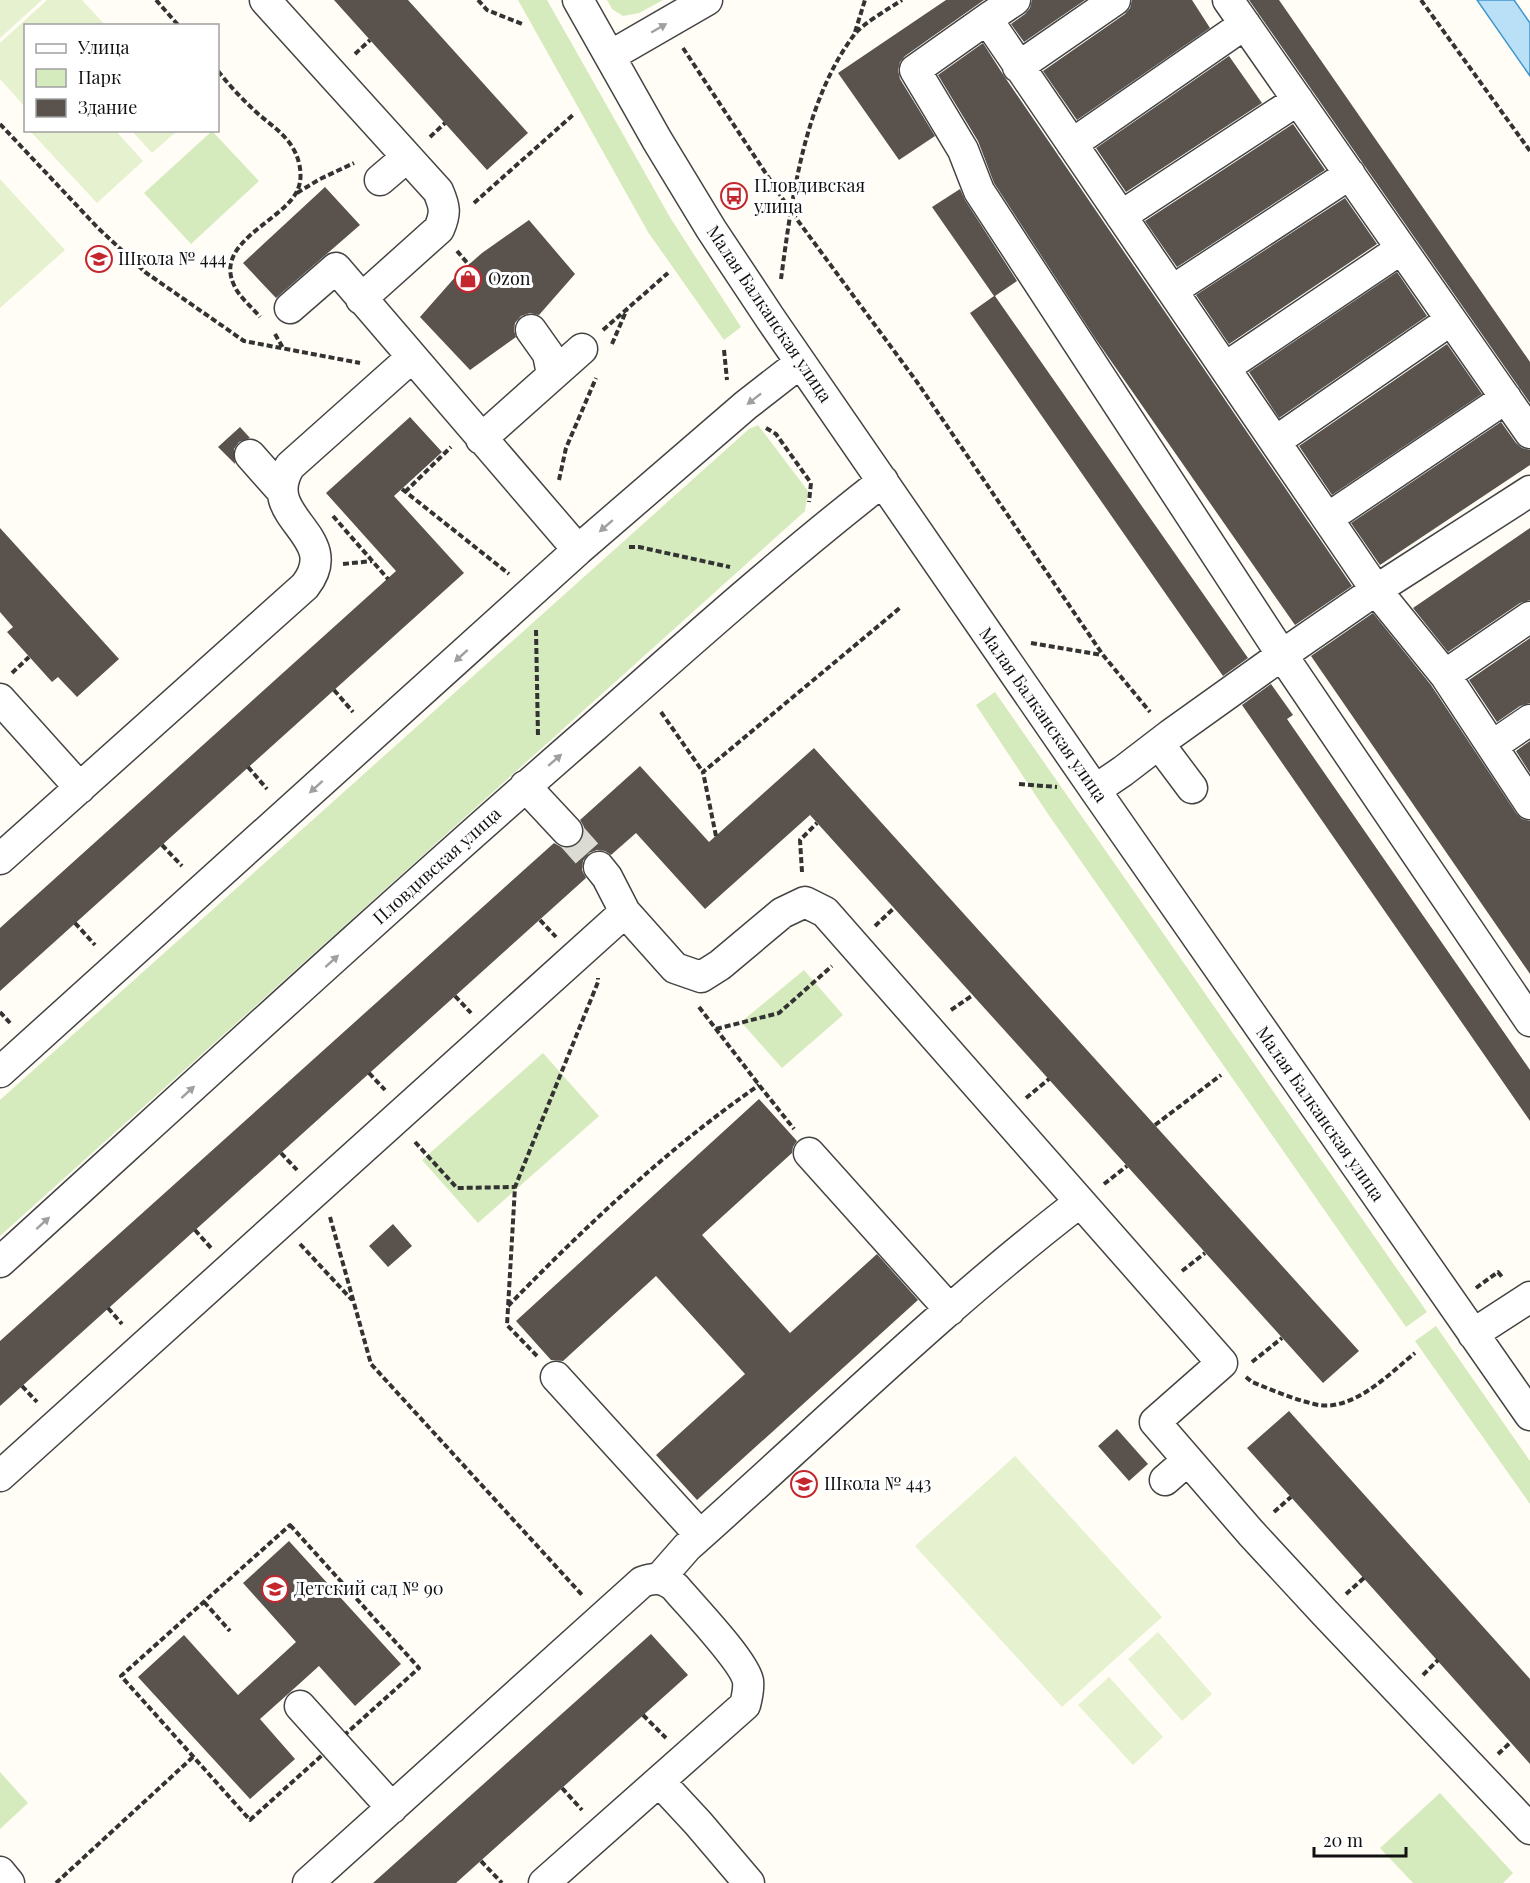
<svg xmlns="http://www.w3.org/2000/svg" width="1530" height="1883" viewBox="0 0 1530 1883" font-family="'Playfair Display',serif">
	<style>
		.green { fill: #d5ebbd }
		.pitch { fill: #e6f2cf }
		.water { fill: #b9e0f7; stroke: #3f96cf; stroke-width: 1.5 }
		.building { fill: #5a524d }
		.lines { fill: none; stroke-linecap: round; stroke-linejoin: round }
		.minor-tunnel { stroke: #dbdad3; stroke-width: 30; stroke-dasharray: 30 15; stroke-linecap: butt }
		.minor-casing { stroke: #444; stroke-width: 33 }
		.path { stroke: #333; stroke-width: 4; stroke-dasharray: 6 3; stroke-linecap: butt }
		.minor { stroke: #fff; stroke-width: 30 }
		.oneway { fill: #a0a0a0 }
		.labels { text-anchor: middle; stroke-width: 6; stroke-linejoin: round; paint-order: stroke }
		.poi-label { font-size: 18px; fill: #111; stroke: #fff; text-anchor: start }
		.street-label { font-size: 18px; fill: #111; stroke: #fff }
	</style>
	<rect width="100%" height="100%" fill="#fffdf5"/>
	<path class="green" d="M 518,0 L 547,0 L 671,219 L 741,327 L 724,340 L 648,232 Z
		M 607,0 L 663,0 L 639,13 L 623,16 L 612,9 Z
		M 212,131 L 259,181 L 191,244 L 144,193 Z
		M 758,425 L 808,491 L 805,511 L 0,1236 L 0,1100 L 749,429 Z
		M 995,692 L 1427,1312 L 1406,1327 L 1048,814 L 976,705 Z
		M 804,970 L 843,1015 L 782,1068 L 741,1022 Z
		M 543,1053 L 599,1116 L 478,1223 L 422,1160 Z
		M 1436,1326 L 1530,1461 L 1530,1504 L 1415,1341 Z
		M 0,1772 L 28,1803 L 0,1829 Z
		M 1440,1793 L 1513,1873 L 1503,1883 L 1413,1883 L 1380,1848 Z"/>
	<path class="pitch" d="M 0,0 L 42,0 L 0,38 Z
		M 47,0 L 82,0 L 105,25 L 26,26 L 25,107 L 0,79 L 0,43 Z
		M 30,131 L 116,131 L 143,161 L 97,203 Z
		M 132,131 L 177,131 L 152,153 Z
		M 0,179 L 65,250 L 0,308 Z
		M 1015,1456 L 1162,1617 L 1062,1707 L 915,1546 Z
		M 1158,1632 L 1212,1694 L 1182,1721 L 1128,1659 Z
		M 1109,1677 L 1163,1737 L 1133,1765 L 1078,1705 Z"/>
	<path class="water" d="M 1477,0 L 1514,0 L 1530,23 L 1530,76 Z"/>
	<path class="building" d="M 334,0 L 408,0 L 528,133 L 487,170 Z
		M 946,0 L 984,0 L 905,56 L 900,62 L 898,70 L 900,79 L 935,136 L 899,160 L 838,73 Z
		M 1032,0 L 1085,0 L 1024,42 L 1011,24 L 1025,14 L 1030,8 Z
		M 1132,0 L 1192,0 L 1210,28 L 1077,120 L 1043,71 L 1125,14 L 1130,8 Z
		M 1249,0 L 1279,0 L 1530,362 L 1530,403 Z
		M 983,43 L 1004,76 L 1352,586 L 1295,625 L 1095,338 L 994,183 L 978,141 L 938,75 Z
		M 1229,56 L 1262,103 L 1126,192 L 1096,148 Z
		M 1293,124 L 1325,170 L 1177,267 L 1145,221 Z
		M 325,187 L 360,225 L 276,298 L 243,263 Z
		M 960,189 L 965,200 L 1017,281 L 995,296 L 1248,658 L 1223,676 L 970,313 L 994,296 L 932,207 Z
		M 1345,198 L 1377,244 L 1229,344 L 1196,295 Z
		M 529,220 L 575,274 L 539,315 L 530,313 L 521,316 L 515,323 L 514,331 L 516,337 L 470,370 L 420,317 L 457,275 L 482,253 Z
		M 1397,272 L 1427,316 L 1279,418 L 1249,372 Z
		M 1447,344 L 1482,394 L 1332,495 L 1299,446 Z
		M 410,417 L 442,452 L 394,496 L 464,573 L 0,991 L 0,928 L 396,571 L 326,493 Z
		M 1501,422 L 1516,443 L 1522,448 L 1530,450 L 1530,465 L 1380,565 L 1351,523 Z
		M 240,427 L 250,438 L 239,442 L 234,449 L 235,464 L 218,447 Z
		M 0,528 L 119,659 L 77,697 L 58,677 L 52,682 L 7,632 L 13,627 L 0,612 Z
		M 1530,528 L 1530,600 L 1520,603 L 1448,652 L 1413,608 Z
		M 1373,613 L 1431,685 L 1516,813 L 1522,819 L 1530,821 L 1530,974 L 1311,656 Z
		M 1530,638 L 1530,703 L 1520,706 L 1497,722 L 1469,680 Z
		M 1271,684 L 1293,715 L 1287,719 L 1530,1070 L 1530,1121 L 1242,705 Z
		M 1530,741 L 1530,773 L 1516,751 Z
		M 814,748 L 1359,1351 L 1323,1383 L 810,815 L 705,909 L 636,833 L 611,855 L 605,851 L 597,850 L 589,853 L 583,861 L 582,870 L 586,878 L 0,1406 L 0,1341 L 554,843 L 563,848 L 571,848 L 578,844 L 584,835 L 584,827 L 580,820 L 640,766 L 709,842 Z
		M 759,1099 L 797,1141 L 793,1147 L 792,1153 L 702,1235 L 790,1333 L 877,1254 L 918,1300 L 697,1500 L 656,1455 L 745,1374 L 656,1276 L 563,1361 L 551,1360 L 516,1321 Z
		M 393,1224 L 412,1246 L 388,1267 L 369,1246 Z
		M 1289,1411 L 1530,1679 L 1530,1764 L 1247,1448 Z
		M 1117,1429 L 1148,1464 L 1129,1481 L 1098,1446 Z
		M 289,1541 L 401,1664 L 355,1706 L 319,1666 L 288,1694 L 260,1719 L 295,1759 L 250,1799 L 138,1677 L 184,1635 L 238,1695 L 296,1642 L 243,1583 Z
		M 651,1634 L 688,1675 L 562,1788 L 456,1883 L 373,1883 Z"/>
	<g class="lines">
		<path class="minor-tunnel" d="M 567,831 L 599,867"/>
		<defs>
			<path id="minor" d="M 265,0 L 438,191 C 445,207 446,213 439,229 L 361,299
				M 578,0 L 657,140 L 711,229 L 770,318 L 1095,790 L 1530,1415
				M 1015,0 L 987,19 L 1376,590 L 1445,675 L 1530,804
				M 1228,0 L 1530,433
				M 987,19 L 915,70 L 963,150 L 979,191 L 1282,655 L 1530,1021
				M 610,56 L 707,0
				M 1018,67 L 1115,0
				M 1072,144 L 1245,24
				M 380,180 L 407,157
				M 1121,216 L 1298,100
				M 1173,290 L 1350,174
				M 290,308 L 336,268 L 578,550
				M 531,330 L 548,354 L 552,374
				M 1226,367 L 1401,249
				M 481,439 L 582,349
				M 1276,441 L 1451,320
				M 250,455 L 281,490
				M 1328,518 L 1506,398
				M 1445,675 L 1530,617
				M 0,699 L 80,788
				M 1159,744 L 1192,788
				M 1492,746 L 1530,720
				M 525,786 L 567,831
				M 1095,790 L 1123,771 L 1170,735 L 1282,655 L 1376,590 L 1530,491
				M 0,859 L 305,586 C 345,535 257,518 290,466 L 411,358
				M 599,867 L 607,877 L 625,912 L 675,968 L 701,977 L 720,965 L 782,913 L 805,902 L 825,912 L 1222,1363 L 1155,1422 L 1251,1533 L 1325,1613 L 1530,1829
				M 0,1072 L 578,550 L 746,405 L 800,363
				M 809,1153 L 950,1310
				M 0,1262 C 197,1083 393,902 594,727 C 689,643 783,559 883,481
				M 1473,1334 L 1530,1297
				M 556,1377 L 700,1535
				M 0,1476 L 625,912
				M 1165,1480 L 1188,1460
				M 659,1579 L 687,1547 C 818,1431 942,1308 1080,1202
				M 300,1706 L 392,1808
				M 659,1781 L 698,1823 L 749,1883
				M 0,1872 L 9,1883
				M 308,1883 L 642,1582 C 655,1577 664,1578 675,1587 C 691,1606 744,1661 748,1681 C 749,1690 747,1697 745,1705 L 544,1883"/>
		</defs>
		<use href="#minor" class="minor-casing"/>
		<path class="path" d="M 156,0 L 179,26
			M 478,0 L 487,10 L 522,24
			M 1421,0 L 1530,151
			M 855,32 L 865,0
			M 683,48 L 790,210 L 917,382 L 1103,655 L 1150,712
			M 355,54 L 370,40
			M 218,71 C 229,85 242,99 255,111 C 270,125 287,134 296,154 C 301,166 303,181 296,193 C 280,222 214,243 234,285 C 239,297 252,307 260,317
			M 0,124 L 98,228 L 145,272 L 244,341 L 360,363
			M 430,137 L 445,123
			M 297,193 L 320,179 L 354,163
			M 474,203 L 574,114
			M 457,251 L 469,265
			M 781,279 C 792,198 804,102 854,35 C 862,24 890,8 902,0
			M 603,330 L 668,273
			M 275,334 L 283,348
			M 612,344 L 627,309
			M 724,350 L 727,380
			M 766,428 L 776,434 L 811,483 L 809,502
			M 559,480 L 566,448 L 596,378
			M 402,489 L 509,574
			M 405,492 L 451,447
			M 333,516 L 388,579
			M 629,547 L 639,547 L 730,567
			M 343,564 L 372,561
			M 536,630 L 538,737
			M 1031,643 L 1102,655
			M 12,673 L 29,657
			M 334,690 L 353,712
			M 661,712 L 703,772
			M 248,767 L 267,789
			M 1019,784 L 1057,787
			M 716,836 L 703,772 L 901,607
			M 162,845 L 182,866
			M 802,872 L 800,840 L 817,823
			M 540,920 L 556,937
			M 75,923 L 95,945
			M 875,926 L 894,908
			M 455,996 L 471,1013
			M 699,1007 L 759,1085 L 794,1129
			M 951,1010 L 973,995
			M 0,1012 L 10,1023
			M 716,1029 L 779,1013 L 832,966
			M 369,1073 L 385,1090
			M 1026,1098 L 1049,1079
			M 1155,1125 L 1221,1075
			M 415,1142 L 457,1188 L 515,1187
			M 281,1153 L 297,1170
			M 1104,1184 L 1127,1166
			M 330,1217 L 371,1364 L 583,1596
			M 195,1230 L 211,1248
			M 300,1244 L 352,1300
			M 1182,1271 L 1205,1253
			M 1476,1288 L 1498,1272 L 1503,1278
			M 508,1306 C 586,1226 667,1149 759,1085
			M 108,1308 L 122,1324
			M 537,1356 L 507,1325 L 515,1187 L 598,982 L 598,978
			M 1252,1362 L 1282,1338
			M 1246,1377 L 1252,1382 C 1272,1390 1293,1399 1314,1404 C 1351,1414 1389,1374 1415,1353
			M 22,1386 L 37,1402
			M 1274,1512 L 1291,1497
			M 290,1525 L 419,1668 L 250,1820 L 121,1676 Z
			M 1346,1594 L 1364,1578
			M 204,1602 L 230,1631
			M 1423,1675 L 1438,1660
			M 643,1715 L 666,1738
			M 1498,1754 L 1511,1742
			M 562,1788 L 582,1810
			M 481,1861 L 502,1883
			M 56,1883 L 193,1757"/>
		<use href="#minor" class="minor"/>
	</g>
	<defs><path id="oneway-solid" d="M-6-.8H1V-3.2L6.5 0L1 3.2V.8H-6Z" transform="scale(1.5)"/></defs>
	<g class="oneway">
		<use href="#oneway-solid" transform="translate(659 28) rotate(-30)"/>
		<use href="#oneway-solid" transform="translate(754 399) rotate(142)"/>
		<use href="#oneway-solid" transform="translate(606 526) rotate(139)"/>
		<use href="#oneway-solid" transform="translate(461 656) rotate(138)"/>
		<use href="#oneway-solid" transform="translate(555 760) rotate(-41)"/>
		<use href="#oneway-solid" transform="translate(316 787) rotate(138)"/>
		<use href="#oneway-solid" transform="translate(332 961) rotate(-42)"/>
		<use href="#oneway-solid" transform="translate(188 1092) rotate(-42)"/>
		<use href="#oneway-solid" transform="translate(43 1223) rotate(-42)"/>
	</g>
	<defs>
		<symbol id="bus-ring" viewBox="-11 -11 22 22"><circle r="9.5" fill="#fff" stroke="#c4262e" stroke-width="1.5"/><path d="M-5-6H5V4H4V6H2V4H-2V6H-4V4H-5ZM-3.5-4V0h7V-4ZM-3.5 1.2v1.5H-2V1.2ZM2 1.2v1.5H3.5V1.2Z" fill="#c4262e"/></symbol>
		<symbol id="school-ring" viewBox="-11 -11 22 22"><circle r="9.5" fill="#fff" stroke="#c4262e" stroke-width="1.5"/><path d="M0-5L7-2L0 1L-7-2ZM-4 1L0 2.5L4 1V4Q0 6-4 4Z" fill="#c4262e"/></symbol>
		<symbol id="shop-ring" viewBox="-11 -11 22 22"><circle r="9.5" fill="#fff" stroke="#c4262e" stroke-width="1.5"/><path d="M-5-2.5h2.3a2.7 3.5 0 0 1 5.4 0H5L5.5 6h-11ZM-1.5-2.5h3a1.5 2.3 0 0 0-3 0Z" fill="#c4262e"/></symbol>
	</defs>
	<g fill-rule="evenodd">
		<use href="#bus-ring" x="719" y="181" width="30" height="30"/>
		<use href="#school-ring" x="84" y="244" width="30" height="30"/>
		<use href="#shop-ring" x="453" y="264" width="30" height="30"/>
		<use href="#school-ring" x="789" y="1469" width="30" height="30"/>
		<use href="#school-ring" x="260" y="1574" width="30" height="30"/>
	</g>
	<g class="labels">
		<g class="poi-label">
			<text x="754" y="192">Пловдивская<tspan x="754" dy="21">улица</tspan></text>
			<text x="118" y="265">Школа № 444</text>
			<text x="488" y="285">Ozon</text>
			<text x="824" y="1490">Школа № 443</text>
			<text x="294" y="1595">Детский сад № 90</text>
		</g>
		<g class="street-label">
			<text transform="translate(769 314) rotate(56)" y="6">Малая Балканская улица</text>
			<text transform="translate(1043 715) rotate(55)" y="6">Малая Балканская улица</text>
			<text transform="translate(437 866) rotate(-42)" y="6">Пловдивская улица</text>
			<text transform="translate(1320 1114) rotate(55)" y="6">Малая Балканская улица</text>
		</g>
	</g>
	<rect x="24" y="24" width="195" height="108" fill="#ffffff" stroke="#a0a0a0" stroke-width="1.5"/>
	<rect x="36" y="44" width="30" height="9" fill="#ffffff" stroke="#a0a0a0" stroke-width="1.5"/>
	<text x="78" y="54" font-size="18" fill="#111111">Улица</text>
	<rect x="36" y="69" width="30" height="18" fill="#d5ebbd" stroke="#a0a0a0" stroke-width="1.5"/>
	<text x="78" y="84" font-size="18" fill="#111111">Парк</text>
	<rect x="36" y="99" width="30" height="18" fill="#5a524d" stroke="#a0a0a0" stroke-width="1.5"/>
	<text x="78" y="114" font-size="18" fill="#111111">Здание</text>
	<path d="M1314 1847v9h92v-9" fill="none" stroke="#111111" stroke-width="3"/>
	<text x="1323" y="1847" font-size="18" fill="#111111" stroke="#ffffff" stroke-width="4.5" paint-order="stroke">20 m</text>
</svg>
